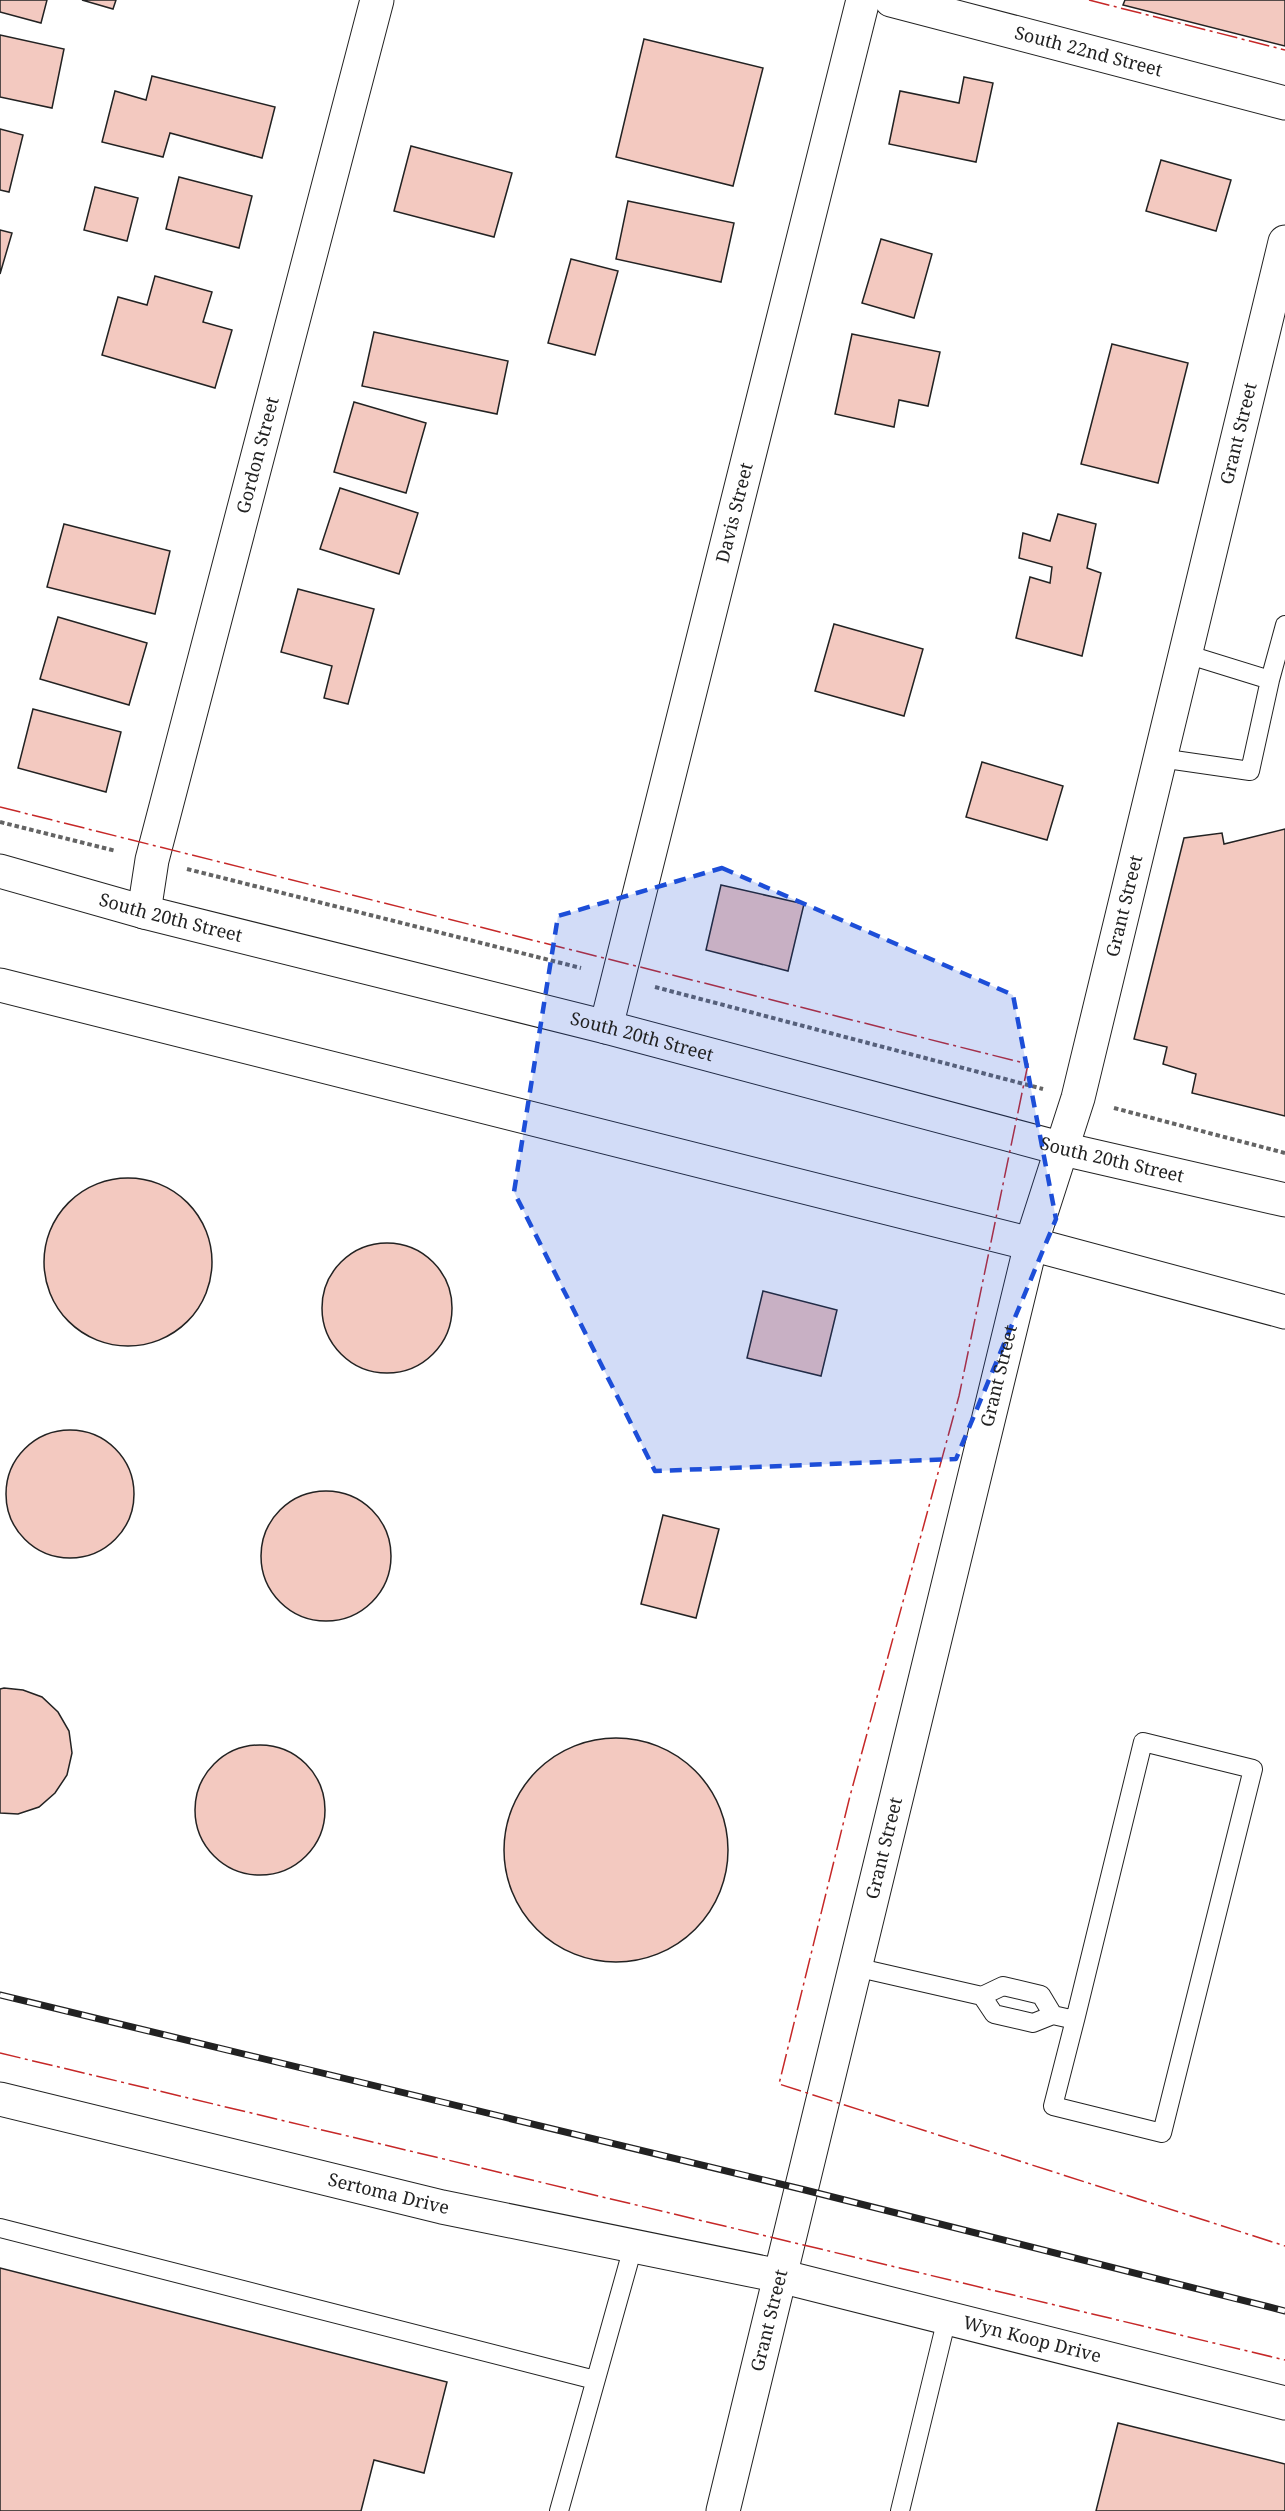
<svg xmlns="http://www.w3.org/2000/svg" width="1285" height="2511" viewBox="0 0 1285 2511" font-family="'Noto Serif',serif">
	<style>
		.building { fill: #f3c9c0; stroke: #222; stroke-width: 1.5 }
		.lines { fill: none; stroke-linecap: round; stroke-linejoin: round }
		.service-casing { stroke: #222; stroke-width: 20 }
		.minor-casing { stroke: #222; stroke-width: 35 }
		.tertiary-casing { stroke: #222; stroke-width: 35 }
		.primary-casing { stroke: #222; stroke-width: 35 }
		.path { stroke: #646464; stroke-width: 4; stroke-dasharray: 4.5 3; stroke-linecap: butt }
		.service { stroke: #fff; stroke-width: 18 }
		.minor { stroke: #fff; stroke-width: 33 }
		.tertiary { stroke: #fff; stroke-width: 33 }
		.primary { stroke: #fff; stroke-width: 33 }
		.rail-casing { stroke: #222; stroke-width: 7 }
		.rail { stroke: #fff; stroke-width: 4.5; stroke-dasharray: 14; stroke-linecap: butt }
		.power { stroke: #c62828; stroke-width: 1.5; stroke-dasharray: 21 4.5 3 4.5; stroke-linecap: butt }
		.marked { fill: #1d4ed8; fill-opacity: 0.2; stroke: #1d4ed8; stroke-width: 4.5; stroke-dasharray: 12 8; stroke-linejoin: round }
		.labels { text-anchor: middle; stroke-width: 4.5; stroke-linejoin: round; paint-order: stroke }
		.street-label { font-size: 18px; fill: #222; stroke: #fff }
	</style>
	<rect width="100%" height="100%" fill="#fff"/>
	<path class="building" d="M 0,0 L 47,0 L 41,23 L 0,12 Z
		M 82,0 L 116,0 L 113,9 Z
		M 1125,0 L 1285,0 L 1285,46 L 1123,5 Z
		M 0,35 L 64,49 L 52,108 L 0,97 Z
		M 644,39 L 763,68 L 733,186 L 616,157 Z
		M 152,76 L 275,107 L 262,158 L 170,133 L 163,157 L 102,142 L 115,91 L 146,100 Z
		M 964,77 L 993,83 L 976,162 L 889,144 L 900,91 L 959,103 Z
		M 0,129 L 23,135 L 9,192 L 0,190 Z
		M 411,146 L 512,173 L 494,237 L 394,211 Z
		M 1161,160 L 1231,180 L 1216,231 L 1146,211 Z
		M 179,177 L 252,196 L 239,248 L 166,229 Z
		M 95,187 L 138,198 L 127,241 L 84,230 Z
		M 628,201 L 734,223 L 721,282 L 616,259 Z
		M 0,230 L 12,233 L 0,274 Z
		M 881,239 L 932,254 L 914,318 L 862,303 Z
		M 571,259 L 618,271 L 595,355 L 548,343 Z
		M 155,276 L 212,292 L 203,322 L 232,330 L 215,388 L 102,355 L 118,297 L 147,305 Z
		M 374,332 L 508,361 L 497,414 L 362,386 Z
		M 852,334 L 940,352 L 928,406 L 899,400 L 894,427 L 835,414 Z
		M 1112,344 L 1188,363 L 1158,483 L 1081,464 Z
		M 354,402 L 426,423 L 406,493 L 334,472 Z
		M 340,488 L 418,513 L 399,574 L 320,549 Z
		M 1058,514 L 1096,524 L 1087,568 L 1101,573 L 1082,656 L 1016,638 L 1030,577 L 1050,583 L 1052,567 L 1019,558 L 1023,533 L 1050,541 Z
		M 64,524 L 170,551 L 155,614 L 47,587 Z
		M 298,589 L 374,609 L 348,704 L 324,698 L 332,666 L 281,652 Z
		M 58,617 L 147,643 L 129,705 L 40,679 Z
		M 834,624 L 923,649 L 904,716 L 815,691 Z
		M 33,709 L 121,732 L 106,792 L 18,768 Z
		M 982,762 L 1063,786 L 1047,840 L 966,817 Z
		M 1285,829 L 1285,1116 L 1192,1093 L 1196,1074 L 1163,1064 L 1167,1047 L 1134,1039 L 1184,838 L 1222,833 L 1224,844 Z
		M 721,885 L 804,904 L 788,971 L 706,950 Z
		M44 1262a84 84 0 1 1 168 0a84 84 0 1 1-168 0Z
		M322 1308a65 65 0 1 1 130 0a65 65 0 1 1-130 0Z
		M 763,1291 L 837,1310 L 821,1376 L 747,1358 Z
		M6 1494a64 64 0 1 1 128 0a64 64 0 1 1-128 0Z
		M261 1556a65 65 0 1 1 130 0a65 65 0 1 1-130 0Z
		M 663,1515 L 719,1529 L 696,1618 L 641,1604 Z
		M 4,1688 L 23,1690 L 42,1697 L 58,1712 L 69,1731 L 72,1753 L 67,1775 L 55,1793 L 39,1807 L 18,1814 L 0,1813 L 0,1689 Z
		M504 1850a112 112 0 1 1 224 0a112 112 0 1 1-224 0Z
		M195 1810a65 65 0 1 1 130 0a65 65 0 1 1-130 0Z
		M 0,2268 L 447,2382 L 424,2473 L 374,2460 L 361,2511 L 0,2511 Z
		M 1118,2423 L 1285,2464 L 1285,2511 L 1096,2511 Z"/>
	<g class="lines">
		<defs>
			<path id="service" d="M 1270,680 L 1285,625
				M 1160,758 L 1250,771 L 1270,680 L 1186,654
				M 855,1967 L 982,1996 L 1003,1986 L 1041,1995 L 1053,2015
				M 982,1996 L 994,2014 L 1033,2023 L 1053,2015 L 1075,2020 L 1143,1742 L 1253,1769 L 1162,2133 L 1053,2106 L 1075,2020
				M 0,2228 L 595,2380
				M 559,2511 L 633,2247
				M 900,2511 L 947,2318"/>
			<g id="minor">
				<path id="s1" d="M 144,912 L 152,860 L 377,0"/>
				<path id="s2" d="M 606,1027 L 863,0"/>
				<path id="s3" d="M 0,2099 L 442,2207 L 780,2276 L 1285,2403"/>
				<path id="s4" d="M 723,2511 L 1031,1244"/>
			</g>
			<g id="tertiary">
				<path id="s5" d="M 891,0 L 1285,103"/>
				<path id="s6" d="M 1031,1244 L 1078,1098 L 1285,242"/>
			</g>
			<g id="primary">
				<path id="s7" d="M 0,871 L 144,912 L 606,1027 L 1063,1149 L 1285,1200"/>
				<path d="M 0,985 L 1031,1244 L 1285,1312"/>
			</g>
		</defs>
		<use href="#service" class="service-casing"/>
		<use href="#minor" class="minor-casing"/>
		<use href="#tertiary" class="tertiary-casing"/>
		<use href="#primary" class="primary-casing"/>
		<path class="path" d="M 0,822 L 116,851
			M 187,869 L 581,968
			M 655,987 L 1043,1089
			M 1114,1108 L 1285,1153"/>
		<use href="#service" class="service"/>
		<use href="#minor" class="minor"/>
		<use href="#tertiary" class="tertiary"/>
		<use href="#primary" class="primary"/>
		<defs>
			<path id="rail" d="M 0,1995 L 801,2189 L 1285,2311"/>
		</defs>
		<use href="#rail" class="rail-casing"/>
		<use href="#rail" class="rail"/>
		<path class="power" d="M 1089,0 L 1285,50
			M 0,807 L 1028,1064 L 959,1396 L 850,1796 L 779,2084 L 1285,2246
			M 0,2053 L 1285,2360"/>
	</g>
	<path class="marked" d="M 722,868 L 1013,995 L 1056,1219 L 956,1459 L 655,1471 L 514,1192 L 558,916 Z"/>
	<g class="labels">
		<g class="street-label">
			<text dy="6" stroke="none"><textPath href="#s5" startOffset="204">South 22nd Street</textPath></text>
			<text dy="6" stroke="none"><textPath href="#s6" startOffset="837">Grant Street</textPath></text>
			<text dy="6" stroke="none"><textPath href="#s1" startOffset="471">Gordon Street</textPath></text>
			<text dy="6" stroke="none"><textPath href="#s2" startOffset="530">Davis Street</textPath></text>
			<text dy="6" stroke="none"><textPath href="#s6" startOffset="351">Grant Street</textPath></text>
			<text dy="6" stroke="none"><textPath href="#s7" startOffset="177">South 20th Street</textPath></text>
			<text dy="6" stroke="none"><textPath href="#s7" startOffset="663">South 20th Street</textPath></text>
			<text dy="6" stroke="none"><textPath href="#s7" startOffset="1149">South 20th Street</textPath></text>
			<text dy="6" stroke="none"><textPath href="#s4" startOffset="1168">Grant Street</textPath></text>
			<text dy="6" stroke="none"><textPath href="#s4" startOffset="682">Grant Street</textPath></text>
			<text dy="6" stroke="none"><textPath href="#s3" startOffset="400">Sertoma Drive</textPath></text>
			<text dy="6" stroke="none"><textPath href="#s4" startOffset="196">Grant Street</textPath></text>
			<text dy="6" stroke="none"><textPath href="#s3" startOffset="1060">Wyn Koop Drive</textPath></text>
		</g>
	</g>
</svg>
